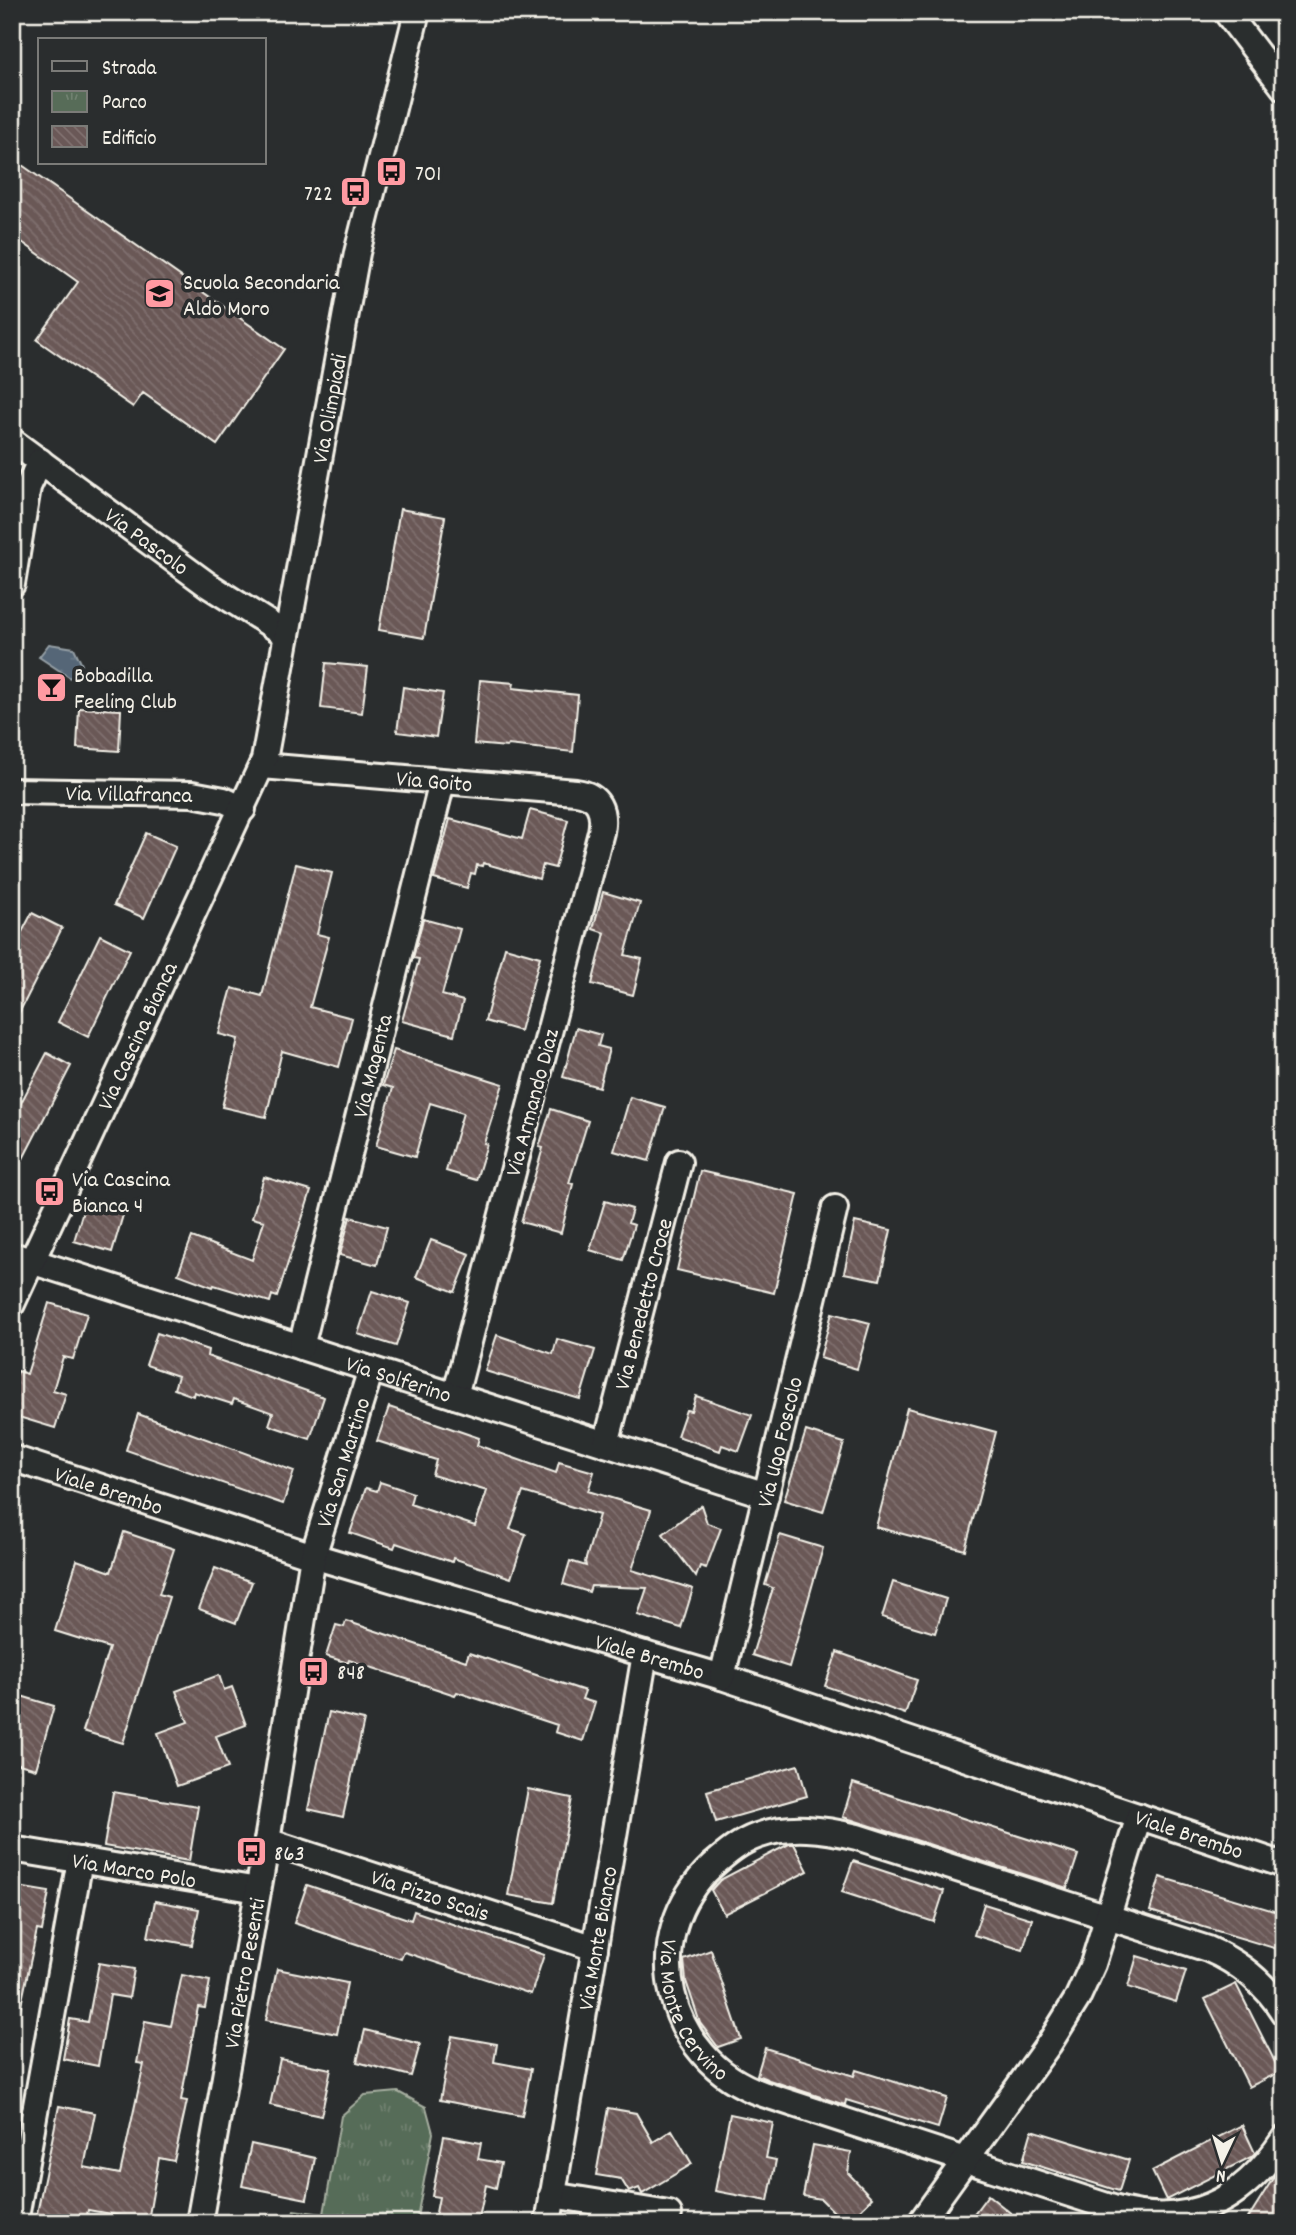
<svg xmlns="http://www.w3.org/2000/svg" width="1296" height="2235" viewBox="0 0 1296 2235" font-family="Dekko,sans-serif">
	<style>
		.park { fill: url(#park-tufts); stroke: #a6aea0; stroke-width: 2 }
		.water { fill: url(#water-ripples); stroke: #949ea4; stroke-width: 2 }
		.building { fill: url(#building-back-hatch); stroke: #f4f1e8; stroke-width: 2 }
		.lines { fill: none; stroke-linecap: round; stroke-linejoin: round }
		.minor-casing { stroke: #f4f1e8; stroke-width: 30 }
		.minor { stroke: #2a2d2e; stroke-width: 24 }
		.labels { text-anchor: middle; stroke-width: 7; stroke-linejoin: round; paint-order: stroke }
		.poi-label { font-size: 23px; fill: #f4f1e8; stroke: #2a2d2e; text-anchor: start }
		.street-label { font-size: 23px; fill: #f4f1e8; stroke: #2a2d2e }
	</style>
	<defs>
		<pattern id="park-tufts" width="24" height="20" patternUnits="userSpaceOnUse" patternTransform="scale(1.75)"><rect width="24" height="20" fill="#576c58"/><path d="M3 7l-1-3M5 7V3M7 7l1-3M15 17l-1-3M17 17v-4M19 17l1-3" fill="none" stroke="#708170"/></pattern>
		<pattern id="water-ripples" width="26" height="14" patternUnits="userSpaceOnUse" patternTransform="scale(1.75)"><rect width="26" height="14" fill="#546677"/><path d="M2 4q2-2 4 0t4 0M15 11q2-2 4 0t4 0" fill="none" stroke="#6d7c8a"/></pattern>
		<pattern id="building-back-hatch" width="6" height="6" patternUnits="userSpaceOnUse" patternTransform="scale(1.75)"><rect width="6" height="6" fill="#6a5857"/><path d="M-1 5l2 2M0 0l6 6M5-1l2 2" fill="none" stroke="#80706f"/></pattern>
	</defs>
	<rect width="100%" height="100%" fill="#2a2d2e"/>
	<filter id="ink" filterUnits="userSpaceOnUse"><feTurbulence type="fractalNoise" baseFrequency=".0143" numOctaves="2"/><feDisplacementMap in="SourceGraphic" scale="14" xChannelSelector="R" yChannelSelector="G"/><feConvolveMatrix kernelMatrix="1 2 1 2 8 2 1 2 1" color-interpolation-filters="sRGB"/></filter>
	<g filter="url(#ink)">
		<path class="park" d="M 398,2092 L 426,2107 L 433,2133 L 416,2223 L 292,2223 L 294,2210 L 324,2214 L 341,2116 L 365,2095 Z"/>
		<path class="water" d="M 49,644 L 74,648 L 82,665 L 72,679 L 39,657 Z"/>
		<path class="building" d="M 12,158 L 284,349 L 217,445 L 143,393 L 133,407 L 37,340 L 78,282 L 12,235 Z
			M 400,509 L 445,517 L 424,638 L 379,630 Z
			M 326,663 L 368,667 L 362,713 L 321,708 Z
			M 480,680 L 514,683 L 513,688 L 578,695 L 573,752 L 508,745 L 507,747 L 474,744 Z
			M 403,687 L 443,693 L 436,737 L 397,732 Z
			M 79,708 L 121,710 L 119,751 L 77,748 Z
			M 530,810 L 568,820 L 555,868 L 543,865 L 539,879 L 483,863 L 482,866 L 477,865 L 475,874 L 471,873 L 467,888 L 434,879 L 450,819 L 522,839 Z
			M 146,833 L 176,846 L 144,918 L 114,905 Z
			M 296,864 L 332,873 L 317,934 L 329,937 L 310,1007 L 352,1018 L 339,1067 L 282,1051 L 266,1117 L 222,1107 L 238,1039 L 219,1034 L 232,988 L 262,996 Z
			M 603,892 L 640,903 L 625,955 L 642,959 L 633,995 L 592,984 L 605,933 L 593,929 Z
			M 32,913 L 62,928 L 12,1027 L 12,951 Z
			M 423,919 L 460,929 L 442,995 L 463,1001 L 454,1035 L 402,1021 L 419,959 L 413,958 Z
			M 100,935 L 130,950 L 88,1037 L 58,1022 Z
			M 505,947 L 540,957 L 520,1031 L 485,1021 Z
			M 576,1028 L 601,1035 L 598,1046 L 609,1049 L 599,1087 L 563,1077 Z
			M 394,1050 L 503,1084 L 484,1143 L 487,1144 L 476,1180 L 446,1171 L 463,1113 L 430,1103 L 415,1157 L 376,1146 L 393,1088 L 383,1085 Z
			M 47,1053 L 71,1066 L 12,1180 L 12,1120 Z
			M 630,1097 L 665,1107 L 649,1161 L 614,1151 Z
			M 551,1109 L 588,1121 L 569,1183 L 573,1184 L 561,1233 L 521,1222 L 543,1148 L 539,1147 Z
			M 700,1171 L 798,1194 L 774,1293 L 677,1270 Z
			M 264,1177 L 311,1191 L 277,1297 L 272,1295 L 270,1302 L 214,1285 L 213,1287 L 178,1274 L 192,1237 L 252,1260 L 264,1221 L 252,1218 Z
			M 605,1201 L 632,1209 L 628,1223 L 634,1225 L 623,1260 L 590,1250 Z
			M 85,1204 L 123,1215 L 112,1252 L 74,1241 Z
			M 350,1217 L 387,1227 L 377,1265 L 340,1255 Z
			M 855,1222 L 891,1230 L 880,1280 L 844,1273 Z
			M 431,1240 L 470,1254 L 455,1292 L 416,1277 Z
			M 372,1291 L 410,1303 L 396,1346 L 358,1334 Z
			M 49,1303 L 87,1314 L 73,1359 L 63,1357 L 53,1390 L 66,1394 L 55,1428 L 12,1415 L 12,1388 L 18,1371 L 27,1374 Z
			M 832,1313 L 870,1323 L 857,1369 L 820,1358 Z
			M 157,1333 L 208,1350 L 207,1356 L 324,1397 L 310,1439 L 269,1425 L 273,1413 L 234,1399 L 232,1404 L 194,1392 L 193,1396 L 174,1389 L 178,1376 L 146,1365 Z
			M 497,1335 L 553,1354 L 557,1339 L 595,1350 L 580,1399 L 485,1371 Z
			M 696,1396 L 752,1415 L 739,1451 L 722,1445 L 720,1451 L 677,1436 L 686,1410 L 691,1411 Z
			M 389,1407 L 479,1438 L 477,1445 L 556,1473 L 559,1462 L 594,1472 L 588,1491 L 651,1510 L 632,1570 L 693,1589 L 681,1628 L 638,1615 L 647,1588 L 591,1586 L 589,1592 L 563,1584 L 570,1561 L 586,1566 L 585,1562 L 599,1515 L 523,1492 L 510,1529 L 526,1534 L 511,1578 L 453,1558 L 452,1562 L 396,1543 L 394,1548 L 350,1533 L 366,1488 L 377,1491 L 380,1482 L 413,1493 L 410,1504 L 475,1526 L 487,1491 L 432,1475 L 436,1460 L 377,1441 Z
			M 907,1408 L 996,1432 L 965,1550 L 876,1527 Z
			M 138,1414 L 294,1471 L 283,1504 L 126,1450 Z
			M 806,1431 L 844,1443 L 823,1512 L 784,1500 Z
			M 701,1505 L 707,1523 L 721,1528 L 706,1568 L 700,1566 L 696,1577 L 663,1534 Z
			M 124,1532 L 174,1549 L 159,1594 L 169,1597 L 123,1743 L 83,1731 L 109,1648 L 55,1631 L 77,1560 L 111,1572 Z
			M 780,1535 L 823,1548 L 789,1667 L 752,1655 L 773,1588 L 765,1585 Z
			M 215,1568 L 252,1582 L 236,1623 L 199,1609 Z
			M 893,1582 L 946,1599 L 935,1633 L 882,1617 Z
			M 346,1621 L 466,1661 L 469,1653 L 585,1691 L 582,1699 L 595,1703 L 583,1741 L 555,1732 L 557,1725 L 457,1692 L 455,1695 L 349,1660 L 348,1663 L 326,1656 L 336,1625 L 344,1627 Z
			M 837,1652 L 917,1680 L 905,1714 L 825,1686 Z
			M 219,1675 L 224,1690 L 232,1687 L 246,1725 L 216,1736 L 228,1768 L 177,1786 L 158,1733 L 188,1722 L 176,1691 Z
			M 21,1696 L 54,1706 L 36,1769 L 12,1762 L 12,1726 Z
			M 329,1712 L 364,1720 L 343,1817 L 308,1809 Z
			M 798,1765 L 807,1796 L 716,1822 L 707,1791 Z
			M 853,1783 L 1078,1855 L 1067,1888 L 843,1817 Z
			M 528,1789 L 572,1798 L 553,1903 L 508,1895 Z
			M 113,1792 L 198,1806 L 189,1861 L 104,1846 Z
			M 789,1844 L 794,1844 L 808,1871 L 724,1914 L 711,1890 L 720,1880 Z
			M 853,1861 L 944,1891 L 934,1922 L 842,1892 Z
			M 1160,1877 L 1284,1914 L 1284,1951 L 1150,1911 Z
			M 307,1885 L 411,1920 L 414,1911 L 544,1955 L 531,1994 L 404,1952 L 401,1959 L 294,1923 Z
			M 12,1886 L 49,1892 L 42,1931 L 37,1930 L 20,2010 L 12,2009 Z
			M 155,1901 L 199,1909 L 192,1945 L 148,1937 Z
			M 984,1904 L 1032,1919 L 1023,1950 L 974,1935 Z
			M 711,1950 L 741,2039 L 718,2047 L 700,2023 L 686,1981 L 684,1960 Z
			M 1137,1956 L 1186,1971 L 1176,2002 L 1128,1987 Z
			M 99,1963 L 134,1969 L 129,1998 L 110,1995 L 98,2066 L 63,2059 L 70,2019 L 88,2022 Z
			M 277,1969 L 347,1983 L 337,2034 L 266,2020 Z
			M 182,1975 L 210,1981 L 205,2008 L 198,2007 L 181,2100 L 187,2101 L 174,2161 L 159,2158 L 148,2221 L 88,2210 L 85,2223 L 35,2223 L 59,2106 L 95,2113 L 84,2167 L 120,2174 L 144,2064 L 137,2063 L 145,2021 L 171,2026 Z
			M 1236,1984 L 1280,2072 L 1249,2087 L 1205,1999 Z
			M 365,2030 L 420,2044 L 411,2076 L 357,2062 Z
			M 452,2036 L 497,2044 L 494,2062 L 531,2069 L 522,2116 L 440,2100 Z
			M 765,2048 L 854,2076 L 856,2070 L 947,2098 L 938,2128 L 846,2100 L 845,2105 L 769,2080 L 757,2075 Z
			M 280,2059 L 331,2069 L 321,2116 L 270,2105 Z
			M 608,2108 L 636,2113 L 653,2142 L 672,2130 L 692,2164 L 642,2194 L 639,2188 L 629,2192 L 621,2179 L 596,2175 Z
			M 730,2114 L 773,2123 L 766,2158 L 776,2160 L 768,2201 L 715,2191 Z
			M 1242,2125 L 1255,2153 L 1251,2157 L 1166,2200 L 1152,2171 Z
			M 1032,2130 L 1129,2160 L 1119,2191 L 1023,2161 Z
			M 444,2136 L 481,2143 L 478,2159 L 501,2163 L 496,2188 L 486,2185 L 478,2223 L 434,2223 L 439,2197 L 432,2196 Z
			M 251,2144 L 315,2158 L 307,2199 L 242,2186 Z
			M 813,2145 L 851,2152 L 848,2173 L 872,2198 L 847,2223 L 845,2223 L 821,2199 L 803,2196 Z
			M 1284,2164 L 1284,2223 L 1245,2223 L 1277,2172 Z
			M 988,2195 L 1023,2223 L 967,2223 Z"/>
		<g class="lines">
			<defs>
				<g id="minor">
					<path d="M 1226,12 L 1284,88"/>
					<path id="s1" d="M 12,441 L 208,585 L 287,635"/>
					<path d="M 12,584 L 28,487 L 40,461"/>
					<path id="s2" d="M 262,766 L 576,792 C 599,795 605,811 601,832 L 455,1396"/>
					<path id="s3" d="M 12,791 L 192,794 L 224,800 L 243,809"/>
					<path id="s4" d="M 12,1255 L 766,1495"/>
					<path id="s5" d="M 12,1304 L 264,760 L 357,253 L 417,12"/>
					<path id="s6" d="M 301,1347 L 442,782"/>
					<path id="s7" d="M 606,1444 L 679,1162"/>
					<path id="s8" d="M 12,1458 L 313,1556 L 722,1677 L 1284,1865"/>
					<path id="s9" d="M 722,1677 L 835,1208"/>
					<path id="s10" d="M 267,1841 L 595,1948"/>
					<path id="s11" d="M 12,1849 L 258,1890"/>
					<path id="s12" d="M 1284,2013 C 1265,1983 1241,1963 1208,1949 L 857,1837 C 824,1829 790,1824 757,1836 C 740,1842 727,1853 713,1865 C 635,1936 666,2061 763,2094 L 1113,2208 C 1188,2230 1242,2202 1284,2139"/>
					<path d="M 552,2195 L 669,2214"/>
					<path d="M 15,2223 L 80,1860"/>
					<path id="s13" d="M 199,2223 L 267,1841 L 313,1556 L 371,1369"/>
					<path id="s14" d="M 548,2223 L 645,1654"/>
					<path d="M 920,2223 L 1049,2044 L 1077,1999 L 1093,1964 L 1139,1816"/>
				</g>
			</defs>
			<use href="#minor" class="minor-casing"/>
			<use href="#minor" class="minor"/>
		</g>
	</g>
	<defs>
		<symbol id="bus-square" viewBox="-11 -11 22 22"><rect x="-9" y="-9" width="18" height="18" rx="4" fill="#ff9aa2" stroke="#2a2d2e"/><path d="M-5-6H5V4H4V6H2V4H-2V6H-4V4H-5ZM-3.5-4V0h7V-4ZM-3.5 1.2v1.5H-2V1.2ZM2 1.2v1.5H3.5V1.2Z" fill="#111"/></symbol>
		<symbol id="school-square" viewBox="-11 -11 22 22"><rect x="-9" y="-9" width="18" height="18" rx="4" fill="#ff9aa2" stroke="#2a2d2e"/><path d="M0-5L7-2L0 1L-7-2ZM-4 1L0 2.5L4 1V4Q0 6-4 4Z" fill="#111"/></symbol>
		<symbol id="bar-square" viewBox="-11 -11 22 22"><rect x="-9" y="-9" width="18" height="18" rx="4" fill="#ff9aa2" stroke="#2a2d2e"/><path d="M-6-5H6L.8 .8V4.5H3.5V6h-7V4.5H-.8V.8Z" fill="#111"/></symbol>
	</defs>
	<g fill-rule="evenodd">
		<use href="#bus-square" x="374" y="154" width="35" height="35"/>
		<use href="#bus-square" x="338" y="174" width="35" height="35"/>
		<use href="#school-square" x="142" y="276" width="35" height="35"/>
		<use href="#bar-square" x="34" y="670" width="35" height="35"/>
		<use href="#bus-square" x="32" y="1174" width="35" height="35"/>
		<use href="#bus-square" x="296" y="1654" width="35" height="35"/>
		<use href="#bus-square" x="234" y="1834" width="35" height="35"/>
	</g>
	<g class="labels">
		<g class="poi-label">
			<text x="415" y="180">701</text>
			<text x="333" y="200" text-anchor="end">722</text>
			<text x="183" y="289">Scuola Secondaria<tspan x="183" dy="26">Aldo Moro</tspan></text>
			<text x="74" y="682">Bobadilla<tspan x="74" dy="26">Feeling Club</tspan></text>
			<text x="72" y="1186">Via Cascina<tspan x="72" dy="26">Bianca 4</tspan></text>
			<text x="337" y="1679">848</text>
			<text x="274" y="1860">863</text>
		</g>
		<g class="street-label">
			<text dy="8" stroke="none"><textPath href="#s5" startOffset="957">Via Olimpiadi</textPath></text>
			<text dy="8" stroke="none"><textPath href="#s1" startOffset="168">Via Pascolo</textPath></text>
			<text dy="8" stroke="none"><textPath href="#s2" startOffset="173">Via Goito</textPath></text>
			<text dy="8" stroke="none"><textPath href="#s3" startOffset="117">Via Villafranca</textPath></text>
			<text dy="8" stroke="none"><textPath href="#s5" startOffset="296">Via Cascina Bianca</textPath></text>
			<text dy="8" stroke="none"><textPath href="#s6" startOffset="290">Via Magenta</textPath></text>
			<text transform="translate(531 1102) rotate(-75)" y="8">Via Armando Diaz</text>
			<text dy="8" stroke="none"><textPath href="#s7" startOffset="145">Via Benedetto Croce</textPath></text>
			<text dy="8" stroke="none"><textPath href="#s4" startOffset="406">Via Solferino</textPath></text>
			<text dy="8" stroke="none"><textPath href="#s9" startOffset="242">Via Ugo Foscolo</textPath></text>
			<text dy="8" stroke="none"><textPath href="#s13" startOffset="775">Via San Martino</textPath></text>
			<text dy="8" stroke="none"><textPath href="#s8" startOffset="102">Viale Brembo</textPath></text>
			<text dy="8" stroke="none"><textPath href="#s8" startOffset="668">Viale Brembo</textPath></text>
			<text dy="8" stroke="none"><textPath href="#s8" startOffset="1236">Viale Brembo</textPath></text>
			<text dy="8" stroke="none"><textPath href="#s11" startOffset="124">Via Marco Polo</textPath></text>
			<text dy="8" stroke="none"><textPath href="#s10" startOffset="172">Via Pizzo Scais</textPath></text>
			<text dy="8" stroke="none"><textPath href="#s14" startOffset="289">Via Monte Bianco</textPath></text>
			<text dy="8" stroke="none"><textPath href="#s13" startOffset="254">Via Pietro Pesenti</textPath></text>
			<text dy="8" stroke="none"><textPath href="#s12" startOffset="788">Via Monte Cervino</textPath></text>
		</g>
	</g>
	<rect width="1296" height="2235" fill="none" stroke="#2a2d2e" stroke-width="42"/>
	<rect x="21" y="21" width="1254" height="2193" fill="none" stroke="#f4f1e8" stroke-width="2.5" filter="url(#ink)"/>
	<rect x="38" y="38" width="228" height="126" fill="#2a2d2e" stroke="#7b7b78" stroke-width="2"/>
	<rect x="52" y="61" width="35" height="10" fill="#2a2d2e" stroke="#7b7b78" stroke-width="2"/>
	<text x="102" y="74" font-size="21" fill="#f4f1e8">Strada</text>
	<rect x="52" y="91" width="35" height="21" fill="url(#park-tufts)" stroke="#7b7b78" stroke-width="2"/>
	<text x="102" y="108" font-size="21" fill="#f4f1e8">Parco</text>
	<rect x="52" y="126" width="35" height="21" fill="url(#building-back-hatch)" stroke="#7b7b78" stroke-width="2"/>
	<text x="102" y="144" font-size="21" fill="#f4f1e8">Edificio</text>
	<g transform="translate(1222 2161) rotate(184)" stroke="#2a2d2e" stroke-width="5" paint-order="stroke">
	<path d="M0-5L12 26L0 18L-12 26Z" fill="#f4f1e8"/>
	<text y="-10" font-size="19" font-weight="bold" text-anchor="middle" fill="#f4f1e8">N</text>
	</g>
</svg>
